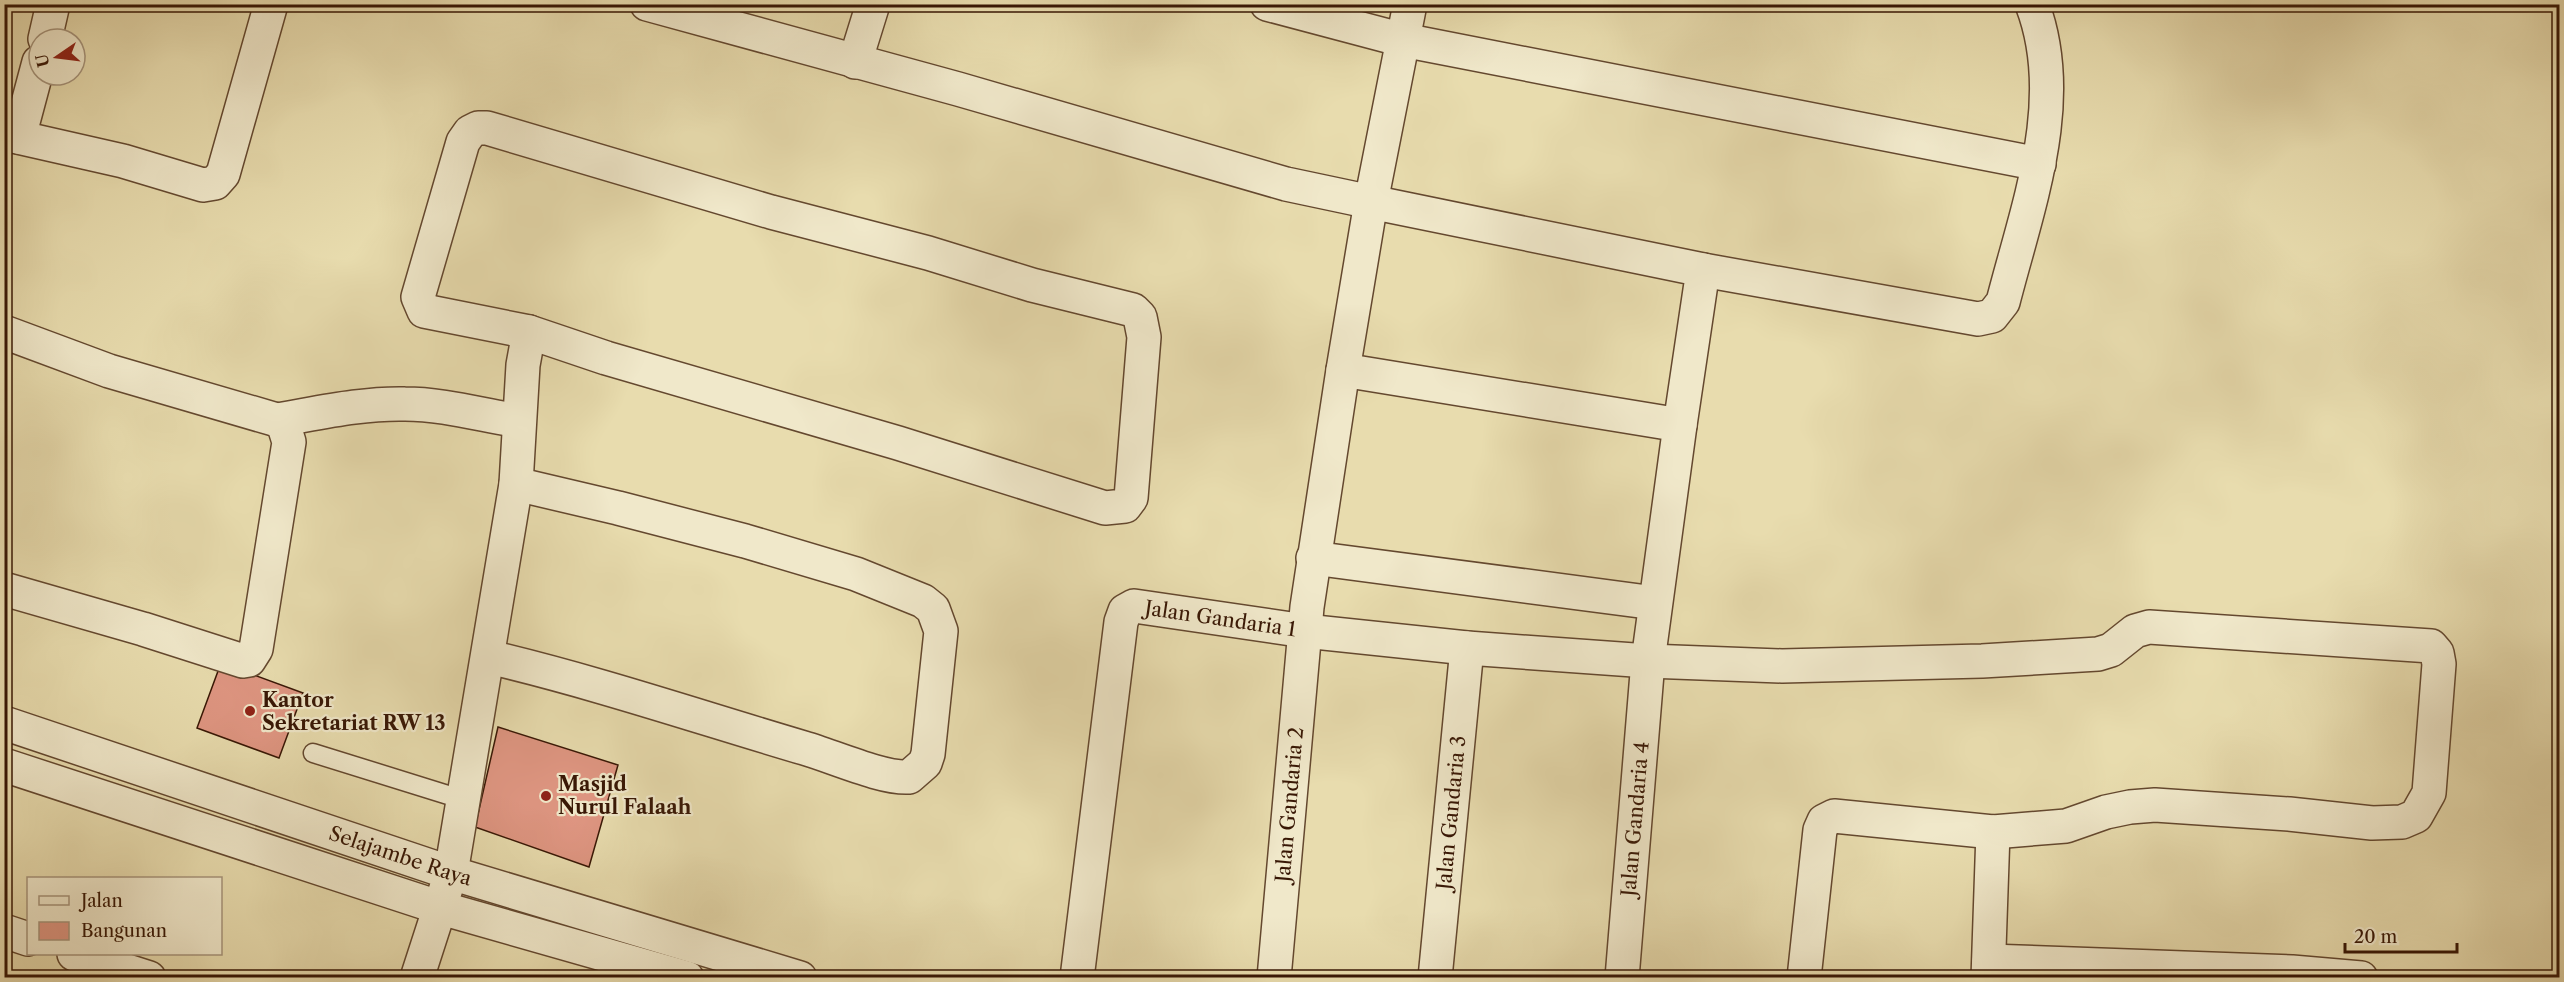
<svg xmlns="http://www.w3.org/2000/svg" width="2564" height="982" viewBox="0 0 2564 982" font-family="'Libre Caslon Text',serif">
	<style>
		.building { fill: #df9682; stroke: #381705; stroke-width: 1.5 }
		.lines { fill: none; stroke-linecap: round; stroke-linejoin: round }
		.service-casing { stroke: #64482f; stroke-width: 21 }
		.minor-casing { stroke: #64482f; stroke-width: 36 }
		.service { stroke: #f0e8ca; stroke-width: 18 }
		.minor { stroke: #f0e8ca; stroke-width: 33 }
		.poi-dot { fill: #8f2418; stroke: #f0e8ca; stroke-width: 2 }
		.labels { text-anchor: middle; stroke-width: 4.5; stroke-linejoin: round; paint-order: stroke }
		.street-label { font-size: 20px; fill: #381705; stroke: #f0e8ca }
		.poi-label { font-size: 20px; font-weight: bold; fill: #381705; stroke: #f0e8ca; text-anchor: start }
	</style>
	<rect width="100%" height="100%" fill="#e8dcae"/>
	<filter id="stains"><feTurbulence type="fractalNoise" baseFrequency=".00333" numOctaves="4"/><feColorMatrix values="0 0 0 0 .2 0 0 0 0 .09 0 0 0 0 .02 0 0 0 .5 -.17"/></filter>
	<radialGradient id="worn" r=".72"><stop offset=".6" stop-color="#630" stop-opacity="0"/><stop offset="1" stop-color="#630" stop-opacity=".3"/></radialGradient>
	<path class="building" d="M 221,663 L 303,693 L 279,758 L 197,728 Z
		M 498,727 L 618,765 L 589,867 L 475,827 Z"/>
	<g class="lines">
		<defs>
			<path id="service" d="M 313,753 L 464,800"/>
			<g id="minor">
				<path d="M 647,4 L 958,89 L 1286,184 L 1371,202 L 1410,4"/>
				<path d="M 1267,4 L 1403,40 L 2039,164"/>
				<path d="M 45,39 L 53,4"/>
				<path d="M 855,62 L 873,4"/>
				<path d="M 478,128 L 487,128 L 771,212 L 928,253 L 1032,285 L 1133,310 L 1140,317 L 1144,337 L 1131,498 L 1125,506 L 1105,508 L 898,443 L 606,358 L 529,332 L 424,311 L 418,297 L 463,142 L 470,132 Z"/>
				<path d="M 4,134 L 123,161 L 203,185 L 215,183 L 223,174 L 271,4"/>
				<path d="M 19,137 L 39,62"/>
				<path d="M 1703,270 L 1978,319 L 1992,316 L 2003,302 C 2027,208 2069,100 2032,4"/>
				<path d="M 4,332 L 109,371 L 277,420 L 284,426 L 289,442 L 256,649 L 249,660 L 243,661 L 143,629 L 4,589"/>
				<path d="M 1343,370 L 1371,202 L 1703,270 L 1680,425"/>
				<path d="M 277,420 C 319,413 362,403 405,404 C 443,404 481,415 519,421"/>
				<path d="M 1313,558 L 1655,603"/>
				<path d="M 489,657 C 595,682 699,717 804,748 C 832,756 883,779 909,777 L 925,763 L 928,754 L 941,631 L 933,609 L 923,601 L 856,574 L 745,541 L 618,508 L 516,484"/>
				<path id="s1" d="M 4,723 L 451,873 L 800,978"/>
				<path d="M 4,765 L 441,908 L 687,978"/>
				<path d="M 4,931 L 28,939"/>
				<path d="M 74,954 L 149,978"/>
				<path d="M 1989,961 L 2292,972 L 2361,978"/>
				<path d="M 417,978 L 451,873 L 516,484 L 523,365 L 529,332"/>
				<path id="s2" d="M 1077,978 L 1121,622 L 1125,611 L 1134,606 L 1305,631 L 1467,648 L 1648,661 L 1782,666 L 1982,661 L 2098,654 L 2111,650 L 2135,631 L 2149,627 L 2431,646 L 2437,653 L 2439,664 L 2429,793 L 2416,816 L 2402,822 L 2372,823 L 2289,814 L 2155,805 L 2130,807 L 2106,812 L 2066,826 L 1993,832 L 1834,816 L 1824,821 L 1820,830 L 1804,978"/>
				<path id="s3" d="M 1274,978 L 1307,607 L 1343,370 L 1680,425 L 1648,661 L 1622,978"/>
				<path id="s4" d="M 1435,978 L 1467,648"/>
				<path d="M 1988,978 L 1993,832"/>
			</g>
		</defs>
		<use href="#service" class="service-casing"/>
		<use href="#minor" class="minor-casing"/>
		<use href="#service" class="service"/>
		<use href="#minor" class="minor"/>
	</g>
	<g class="poi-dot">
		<circle cx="250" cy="711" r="6"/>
		<circle cx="546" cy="796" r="6"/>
	</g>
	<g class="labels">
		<g class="street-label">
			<text dy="7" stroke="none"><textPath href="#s2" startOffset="468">Jalan Gandaria 1</textPath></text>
			<text dy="7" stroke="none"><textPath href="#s3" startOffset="174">Jalan Gandaria 2</textPath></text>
			<text dy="7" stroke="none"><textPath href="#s4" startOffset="166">Jalan Gandaria 3</textPath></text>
			<text transform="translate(1635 819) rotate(-85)" y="7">Jalan Gandaria 4</text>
			<text dy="7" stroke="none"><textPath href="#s1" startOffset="418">Selajambe Raya</textPath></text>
		</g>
		<g class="poi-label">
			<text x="262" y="707">Kantor<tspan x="262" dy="23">Sekretariat RW 13</tspan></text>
			<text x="558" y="791">Masjid<tspan x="558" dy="23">Nurul Falaah</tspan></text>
		</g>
	</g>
	<rect width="2564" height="982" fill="none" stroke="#e8dcae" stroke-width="24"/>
	<rect x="6" y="6" width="2552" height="970" fill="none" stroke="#381705" stroke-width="3"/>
	<rect x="12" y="12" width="2540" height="958" fill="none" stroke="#381705" stroke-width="1.5"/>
	<rect x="27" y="877" width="195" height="78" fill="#f0e8ca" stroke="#a6947b" stroke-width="1.5"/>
	<rect x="39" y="896" width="30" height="9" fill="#f0e8ca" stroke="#a6947b" stroke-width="1.5"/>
	<text x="81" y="907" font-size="18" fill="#381705">Jalan</text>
	<rect x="39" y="922" width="30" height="18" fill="#df9682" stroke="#a6947b" stroke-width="1.5"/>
	<text x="81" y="937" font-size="18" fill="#381705">Bangunan</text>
	<g transform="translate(57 57) rotate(256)"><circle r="28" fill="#f0e8ca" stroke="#a6947b" stroke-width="1.5"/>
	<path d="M0-4.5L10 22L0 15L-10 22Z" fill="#8f2418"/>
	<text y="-9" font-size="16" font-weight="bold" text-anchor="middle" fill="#381705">U</text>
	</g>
	<path d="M2345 943v9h112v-9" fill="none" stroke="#381705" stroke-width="3"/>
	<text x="2354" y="943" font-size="18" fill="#381705" stroke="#f0e8ca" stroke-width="4.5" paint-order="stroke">20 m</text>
	<rect width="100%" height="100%" filter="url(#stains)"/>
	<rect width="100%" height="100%" fill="url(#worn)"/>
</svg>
